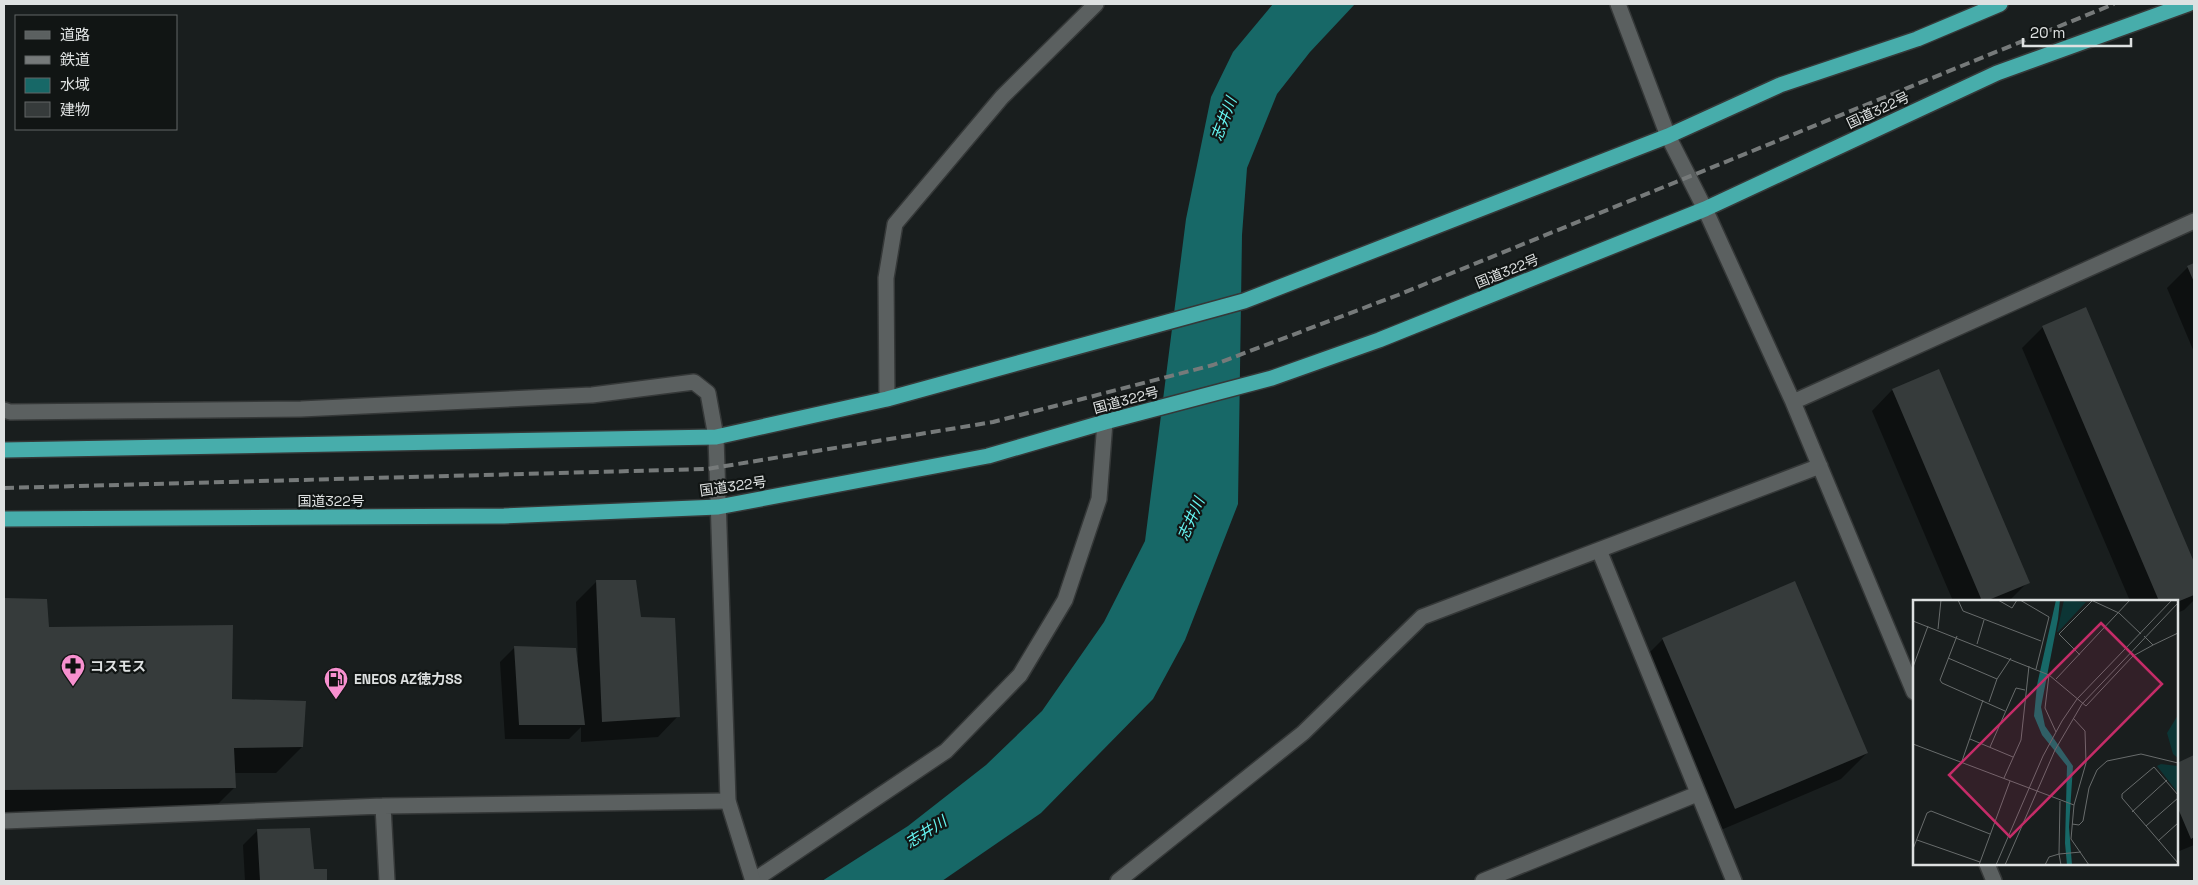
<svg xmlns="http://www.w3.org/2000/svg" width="2198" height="885" viewBox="0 0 2198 885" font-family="'Space Grotesk','Noto Sans JP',sans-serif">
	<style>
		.water { fill: #176867 }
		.shadow { fill: #0007 }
		.building { fill: #363b3b }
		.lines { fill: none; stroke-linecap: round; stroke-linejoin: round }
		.street-casing { stroke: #353838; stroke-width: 18 }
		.secondary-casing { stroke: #353838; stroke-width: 18 }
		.highway-casing { stroke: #353838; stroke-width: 18 }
		.street { stroke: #5b6060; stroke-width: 15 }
		.secondary { stroke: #5b6060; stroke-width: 15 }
		.highway { stroke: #47adab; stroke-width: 15 }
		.rail { stroke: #767a7a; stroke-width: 4; stroke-dasharray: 10 5; stroke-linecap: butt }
		.labels { text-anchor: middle; stroke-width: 4.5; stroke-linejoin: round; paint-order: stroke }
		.street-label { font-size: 14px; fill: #dee1e1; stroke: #111514 }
		.poi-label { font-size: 14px; font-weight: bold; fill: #dee1e1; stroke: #111514; text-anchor: start }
		.water-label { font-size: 15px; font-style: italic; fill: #66f6f3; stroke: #111514 }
		.inset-road { fill: none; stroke: #686c6c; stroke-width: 1 }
		.view { fill: #c52c68; fill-opacity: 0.15; stroke: #c52c68; stroke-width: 2.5 }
		.inset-edge { fill: none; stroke: #dee1e1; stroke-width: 2.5 }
	</style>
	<rect width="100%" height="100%" fill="#191e1e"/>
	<path class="water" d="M 1273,4 L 1355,4 L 1310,52 L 1277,94 L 1247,168 L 1242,235 L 1238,504 L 1185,640 L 1153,699 L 1041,813 L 942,881 L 822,881 L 908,826 L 986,765 L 1042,711 L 1104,622 L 1145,541 L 1186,219 L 1211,97 L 1233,52 Z"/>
	<path class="shadow" d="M 2194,264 L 2194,352 L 2167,288 L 2188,267 Z
		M 2086,309 L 2194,565 L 2194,600 L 2184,610 L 2177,613 L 2177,601 L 2130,601 L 2022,348 L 2043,327 Z
		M 1892,390 L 2028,582 L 2009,601 L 1953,601 L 1872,411 Z
		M 597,581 L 639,618 L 678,716 L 658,737 L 581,742 L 581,727 L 569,739 L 505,739 L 500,662 L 515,647 L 578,660 L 576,602 Z
		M 4,600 L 46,600 L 48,628 L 231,700 L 302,747 L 276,773 L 234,773 L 234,788 L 208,814 L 4,815 Z
		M 1663,639 L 1867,753 L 1841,779 L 1709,835 L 1637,665 Z
		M 2194,757 L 2194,845 L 2177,852 L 2177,764 Z
		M 258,830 L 312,871 L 326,870 L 326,881 L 245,881 L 243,845 Z"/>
	<path class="building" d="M 2194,263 L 2194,282 L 2187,266 Z
		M 2086,307 L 2194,562 L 2194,595 L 2177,602 L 2159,601 L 2042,326 Z
		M 1939,369 L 2030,583 L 1986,601 L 1982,601 L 1892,389 Z
		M 596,580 L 636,580 L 641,617 L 675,618 L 680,717 L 602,722 Z
		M 1795,581 L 1868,753 L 1735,809 L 1662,638 Z
		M 4,598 L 47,599 L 49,627 L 233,625 L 232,699 L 306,701 L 303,747 L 234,748 L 236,788 L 4,790 Z
		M 514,646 L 576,648 L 585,725 L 519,725 Z
		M 2194,755 L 2194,837 L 2191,839 L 2177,806 L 2177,763 Z
		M 310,828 L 314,869 L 327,869 L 327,881 L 260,881 L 257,829 Z"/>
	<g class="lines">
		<defs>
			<path id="street" d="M 1618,4 L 1668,136
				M 1705,209 L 1793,402 L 1914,692
				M 887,399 L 886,278 L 895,224 L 1002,97 L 1096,4
				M 1793,402 L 2194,221
				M 4,410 L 10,412 L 301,409 L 592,395 L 694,382 L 708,393 L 716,437
				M 1599,550 L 1734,881
				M 383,806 L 387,881
				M 4,821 L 383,806 L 728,801
				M 1987,864 L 1994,881
				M 753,881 L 946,751 L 1020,675 L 1065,600 L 1099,499 L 1105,422
				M 1118,881 L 1303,733 L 1422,617 L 1820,466
				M 1483,881 L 1697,794"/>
			<path id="secondary" d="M 1668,136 L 1705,209
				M 716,437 L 728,801 L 753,881"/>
			<path id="highway" d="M 4,450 L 716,437 L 887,399 L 1244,301 L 1668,136 L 1780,85 L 1917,39 L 2000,4
				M 4,519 L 504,516 L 718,507 L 988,456 L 1105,422 L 1272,378 L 1379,340 L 1705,209 L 1997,73 L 2188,4"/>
		</defs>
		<use href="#street" class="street-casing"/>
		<use href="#secondary" class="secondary-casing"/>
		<use href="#highway" class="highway-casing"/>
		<use href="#street" class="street"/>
		<use href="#secondary" class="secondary"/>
		<use href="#highway" class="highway"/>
		<path class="rail" d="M 4,488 L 707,469 L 993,422 L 1213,365 L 1398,295 L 2114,4"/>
	</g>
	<defs>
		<symbol id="pharmacy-pin" viewBox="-11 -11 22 30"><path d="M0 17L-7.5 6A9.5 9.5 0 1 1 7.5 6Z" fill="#f790cf" stroke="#111514"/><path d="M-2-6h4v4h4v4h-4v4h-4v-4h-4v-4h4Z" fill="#111"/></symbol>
		<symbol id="fuel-pin" viewBox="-11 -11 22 30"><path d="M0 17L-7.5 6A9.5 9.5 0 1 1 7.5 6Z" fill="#f790cf" stroke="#111514"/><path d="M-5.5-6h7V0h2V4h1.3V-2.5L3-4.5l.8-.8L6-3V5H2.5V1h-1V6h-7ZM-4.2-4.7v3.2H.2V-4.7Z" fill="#111"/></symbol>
	</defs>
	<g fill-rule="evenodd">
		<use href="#pharmacy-pin" x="59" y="652" width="28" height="38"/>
		<use href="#fuel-pin" x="322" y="665" width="28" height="38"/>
	</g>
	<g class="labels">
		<g class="street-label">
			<text transform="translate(1878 110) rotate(-25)" y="5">国道322号</text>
			<text transform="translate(1507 271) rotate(-22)" y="5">国道322号</text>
			<text transform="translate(1126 400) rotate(-15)" y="5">国道322号</text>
			<text transform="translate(733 486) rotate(-8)" y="5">国道322号</text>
			<text x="331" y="506">国道322号</text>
		</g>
		<g class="poi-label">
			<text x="90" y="671">コスモス</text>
			<text x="354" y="684">ENEOS AZ徳力SS</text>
		</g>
		<g class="water-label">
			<text transform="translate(1224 119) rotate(-69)" y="5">志井川</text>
			<text transform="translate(1191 519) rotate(-66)" y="5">志井川</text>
			<text transform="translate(926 832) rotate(-32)" y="5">志井川</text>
		</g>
	</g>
	<g transform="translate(1913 600)">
		<rect width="265" height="265" fill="#191e1e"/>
		<path d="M 151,0 L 173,2 L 145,32 L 144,32 ZM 265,115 L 265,158 L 260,154 L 254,133 ZM 248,164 L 265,166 L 265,193 L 244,166 Z" fill="#0c3535"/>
		<path d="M 143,0 L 147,0 L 145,19 L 128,107 L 132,126 L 160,166 L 156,227 L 159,265 L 154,265 L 152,243 L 154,166 L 129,135 L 121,116 L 124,85 Z" fill="#176867"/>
		<path class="inset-road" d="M 45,0 L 50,11 L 128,41M 85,0 L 99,8 L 104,0M 107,0 L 136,17 L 123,69M 178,0 L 206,13 L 228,34M 0,21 L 136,75 L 173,106 L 220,56 L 240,45M 25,29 L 28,0M 44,36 L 27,80 L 29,83 L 92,111M 231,36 L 240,45 L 265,33M 64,44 L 71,20M 167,55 L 146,34 L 179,1M 35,58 L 84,79M 0,67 L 15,26M 136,75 L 132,108 L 143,132M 143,79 L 217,0M 76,102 L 84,79 L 98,58M 160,118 L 172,131 L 173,163 L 161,205 L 158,239 L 176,265M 57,139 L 100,157M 0,144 L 161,205M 77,147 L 103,88 L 112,90M 49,161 L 70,100M 91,178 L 108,140 L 116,66M 265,195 L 241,167 L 209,194 L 209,198 L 265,263M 147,201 L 146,254 L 168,252M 219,212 L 254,180M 159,224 L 166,225 L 170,221 L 176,188 L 184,170 L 194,161 L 228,154 L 265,163M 233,226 L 265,198M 4,240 L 67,262M 245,241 L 265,223M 0,249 L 14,213 L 18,211 L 77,234M 66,265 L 97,181M 83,265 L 130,156 L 149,121 L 164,99 L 259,0M 92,265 L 142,150 L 169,104 L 265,3M 132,265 L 136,257 L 146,254 L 148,265"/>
		<path class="view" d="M 188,23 L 249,84 L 97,237 L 36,175 Z"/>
		<rect width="265" height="265" class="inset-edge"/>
	</g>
	<rect width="2198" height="885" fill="none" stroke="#dee1e1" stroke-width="10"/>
	<rect x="15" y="15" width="162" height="115" fill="#111514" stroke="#636766"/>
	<rect x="25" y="31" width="25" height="8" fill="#5b6060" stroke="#636766"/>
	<text x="60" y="40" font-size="15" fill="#dee1e1">道路</text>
	<rect x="25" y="56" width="25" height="8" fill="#767a7a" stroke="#636766"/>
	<text x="60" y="65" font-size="15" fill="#dee1e1">鉄道</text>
	<rect x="25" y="78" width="25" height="15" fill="#176867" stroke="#636766"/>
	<text x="60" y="90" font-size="15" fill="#dee1e1">水域</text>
	<rect x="25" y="102" width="25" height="15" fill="#363b3b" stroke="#636766"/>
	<text x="60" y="115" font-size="15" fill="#dee1e1">建物</text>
	<path d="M2023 38v8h108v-8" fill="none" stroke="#dee1e1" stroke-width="2.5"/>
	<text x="2030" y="38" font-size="15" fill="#dee1e1" stroke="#111514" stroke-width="4" paint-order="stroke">20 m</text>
</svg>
